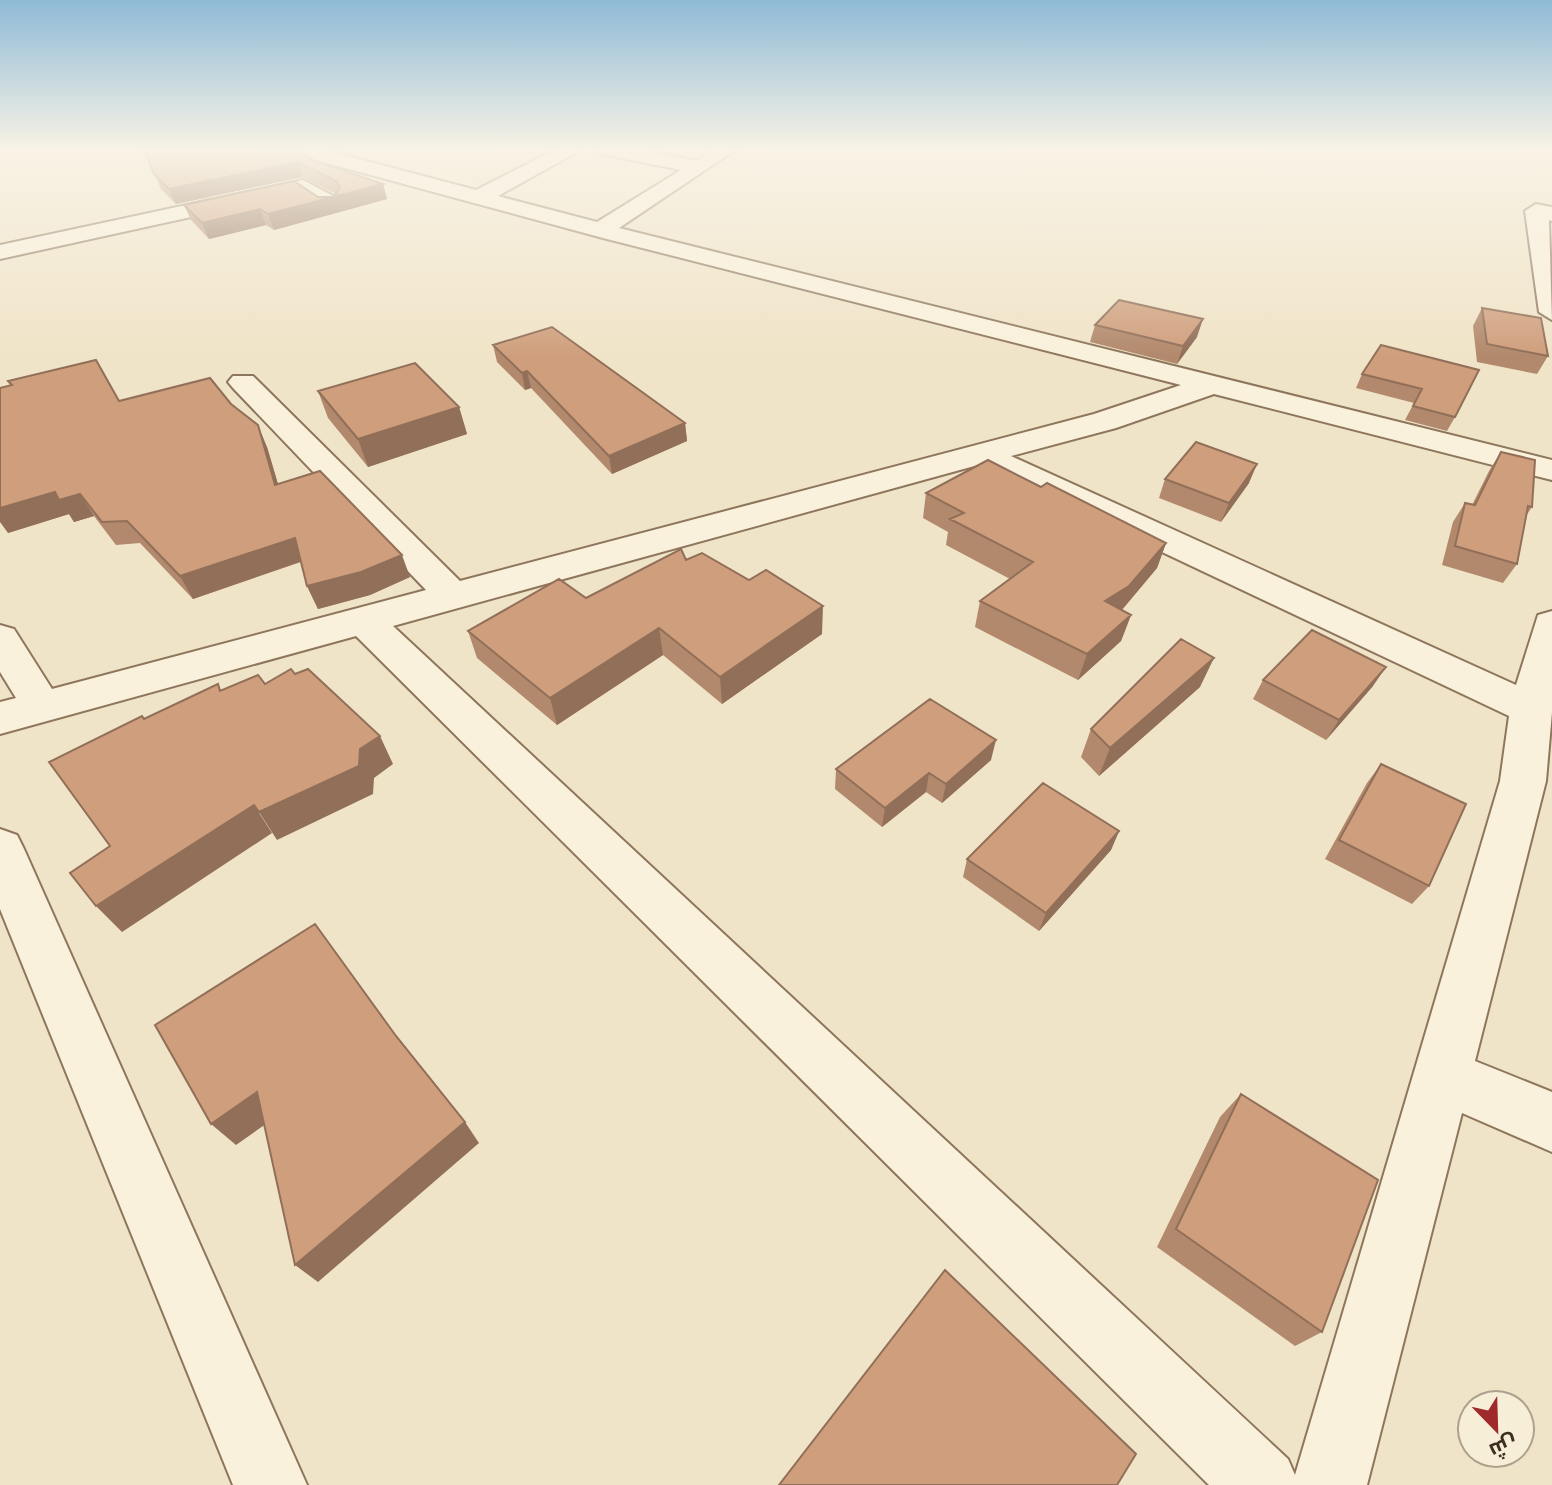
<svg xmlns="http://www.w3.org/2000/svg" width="1552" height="1485" viewBox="0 0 1552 1485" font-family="'Source Serif 4',Cairo,serif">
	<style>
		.farmland { fill: #e6deb5 }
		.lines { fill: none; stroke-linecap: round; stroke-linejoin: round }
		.street-casing { stroke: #8d765c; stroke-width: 4 }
		.street { fill: #faf1dc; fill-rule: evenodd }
		.wall { fill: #b2896c }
		.shaded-wall { fill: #916f58 }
		.building { fill: #cf9f7d; stroke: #916f58; stroke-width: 2 }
	</style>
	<rect width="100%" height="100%" fill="#f0e4c8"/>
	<path class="farmland" d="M 358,149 L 560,149 L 486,186 Z"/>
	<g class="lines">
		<defs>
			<path id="street" d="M 284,148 L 317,148 L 476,190 L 559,148 L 584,148 L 498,196 L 597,222 L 681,170 L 601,154 L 592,148 L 634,148 L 696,161 L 715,148 L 738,148 L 619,228 L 1552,460 L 1552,480 L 1214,394 L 1116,428 L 1011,456 L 1516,685 L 1538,615 L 1552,611 L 1552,712 L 1546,781 L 1475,1061 L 1552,1092 L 1552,1152 L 1462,1113 L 1367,1485 L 1209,1485 L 356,636 L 0,734 L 0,702 L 16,698 L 0,672 L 0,625 L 14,629 L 52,689 L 426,590 L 233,388 L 228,382 L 233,376 L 253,376 L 460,581 L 1094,414 L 1181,385 L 603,238 L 286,152 ZM 978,465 L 1509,716 L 1500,781 L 1295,1475 L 1288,1459 L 393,626 Z
				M 303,180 L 339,199 L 342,204 L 339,209 L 323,209 L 300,193 L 0,259 L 0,245 Z
				M 1536,204 L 1552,207 L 1552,221 L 1549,220 L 1552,320 L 1539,312 L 1525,211 Z
				M 0,829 L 17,835 L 24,849 L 307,1485 L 233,1485 L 0,909 Z"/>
		</defs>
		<use href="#street" class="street-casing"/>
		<use href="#street" class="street"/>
	</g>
	<path class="wall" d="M 143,148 L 313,160 L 383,184 L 387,199 L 274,230 L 266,225 L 209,239 L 191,220 L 184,205 L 334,197 L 336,194 L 302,177 L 176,204 L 161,189 Z
		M 1482,308 L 1548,356 L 1537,374 L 1477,362 L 1473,326 Z
		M 1095,325 L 1197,337 L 1177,364 L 1090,342 Z
		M 493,345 L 685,423 L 687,441 L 612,474 L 531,388 L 525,390 L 497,362 Z
		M 1381,345 L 1455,417 L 1447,431 L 1405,420 L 1414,403 L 1356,388 L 1362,374 Z
		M 8,381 L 119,401 L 231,404 L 267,447 L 278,484 L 410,577 L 370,595 L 318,609 L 307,586 L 301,562 L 193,599 L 140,543 L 116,545 L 94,516 L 74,522 L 69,514 L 8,533 L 11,385 Z
		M 318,391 L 459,407 L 467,434 L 368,467 L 328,418 Z
		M 1501,452 L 1532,507 L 1526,516 L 1517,564 L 1503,583 L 1442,565 L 1453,522 L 1465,503 L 1472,505 L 1489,471 Z
		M 1165,479 L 1249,483 L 1221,522 L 1159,498 Z
		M 1041,487 L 1166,543 L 1157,568 L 1122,610 L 1131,615 L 1121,641 L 1078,680 L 975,627 L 980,601 L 1010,579 L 946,545 L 948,532 L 923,518 L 926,493 Z
		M 686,560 L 822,634 L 722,704 L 663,655 L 557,725 L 477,658 L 468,631 L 586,598 Z
		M 1263,680 L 1373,686 L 1326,740 L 1253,699 Z
		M 1200,687 L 1099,776 L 1081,757 L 1091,729 Z
		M 991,760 L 942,803 L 926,792 L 882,827 L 835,789 L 836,769 Z
		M 1381,764 L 1429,886 L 1412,904 L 1325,859 L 1367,783 Z
		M 1119,831 L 1111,850 L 1039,931 L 963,877 L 967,859 Z
		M 1241,1094 L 1322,1332 L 1295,1346 L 1157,1247 L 1220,1117 Z"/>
	<path class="shaded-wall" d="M 298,162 L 302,177 L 176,204 L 169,189 Z
		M 383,184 L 387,199 L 274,230 L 268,214 Z
		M 260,209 L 266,225 L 209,239 L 202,223 Z
		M 1203,319 L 1197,337 L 1177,364 L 1183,346 Z
		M 527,371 L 531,388 L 525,390 L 522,373 Z
		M 459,407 L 467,434 L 368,467 L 358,439 Z
		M 685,423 L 687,441 L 612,474 L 609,456 Z
		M 258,425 L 267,447 L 285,508 L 275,485 Z
		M 1257,464 L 1249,483 L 1221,522 L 1229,503 Z
		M 55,492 L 80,494 L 94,516 L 74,522 L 69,514 L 8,533 L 0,522 L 0,508 Z
		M 295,538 L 305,560 L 193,599 L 180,576 Z
		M 1166,543 L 1157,568 L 1120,612 L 1105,601 Z
		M 402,555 L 410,577 L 370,595 L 318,609 L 307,586 Z
		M 823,606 L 822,634 L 722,704 L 720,677 Z
		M 1131,615 L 1121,641 L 1078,680 L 1087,654 Z
		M 659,628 L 663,655 L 557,725 L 550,698 Z
		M 1214,658 L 1200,687 L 1099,776 L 1110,748 Z
		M 1386,667 L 1373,686 L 1326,740 L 1339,720 Z
		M 380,736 L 393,764 L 374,778 L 373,794 L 277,840 L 259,812 Z
		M 996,740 L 991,760 L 942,803 L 946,784 Z
		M 929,773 L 926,792 L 882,827 L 885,808 Z
		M 254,805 L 272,833 L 122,932 L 96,906 Z
		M 1119,831 L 1111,850 L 1039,931 L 1046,913 Z
		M 257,1092 L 280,1114 L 236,1145 L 211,1124 Z
		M 465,1122 L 479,1143 L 318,1282 L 295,1265 Z"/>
	<path class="building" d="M 143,148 L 297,148 L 313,160 L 383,184 L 268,214 L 260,209 L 202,223 L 184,205 L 294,181 L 318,197 L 334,197 L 340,187 L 336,181 L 298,162 L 169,189 L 154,174 Z
		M 1119,300 L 1203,319 L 1183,346 L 1095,325 Z
		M 1482,308 L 1541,318 L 1548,356 L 1487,344 Z
		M 552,327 L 685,423 L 609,456 L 527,371 L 522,373 L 493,345 Z
		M 1381,345 L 1479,370 L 1455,417 L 1413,406 L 1422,389 L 1362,374 Z
		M 96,360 L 119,401 L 210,378 L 231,404 L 258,425 L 275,485 L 320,471 L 402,555 L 361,572 L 307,586 L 295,538 L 180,576 L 127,521 L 102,522 L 80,494 L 59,500 L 55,492 L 0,508 L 0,388 L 12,385 L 8,381 Z
		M 415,363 L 459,407 L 358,439 L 318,391 Z
		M 1196,442 L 1257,464 L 1229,503 L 1165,479 Z
		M 1501,452 L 1535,460 L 1532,507 L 1528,506 L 1517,564 L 1455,546 L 1465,503 L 1475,505 Z
		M 988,460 L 1041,487 L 1047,483 L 1166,543 L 1129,586 L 1105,601 L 1131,615 L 1087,654 L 980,601 L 1033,562 L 950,519 L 964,513 L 926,493 Z
		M 681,549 L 686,560 L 702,553 L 749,580 L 766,570 L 823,606 L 720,677 L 659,628 L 550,698 L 468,631 L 559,579 L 586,598 Z
		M 1312,630 L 1386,667 L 1339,720 L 1263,680 Z
		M 1181,639 L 1214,658 L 1110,748 L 1091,729 Z
		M 291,669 L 295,674 L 308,669 L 380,736 L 360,749 L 359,766 L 259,812 L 254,805 L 96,906 L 70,873 L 110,846 L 49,762 L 142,716 L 144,719 L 218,684 L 220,691 L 258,675 L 265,684 Z
		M 930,699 L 996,740 L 946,784 L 929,773 L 885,808 L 836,769 Z
		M 1381,764 L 1466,804 L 1429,886 L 1339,840 Z
		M 1043,783 L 1119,831 L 1046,913 L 967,859 Z
		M 315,924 L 396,1036 L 465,1122 L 295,1265 L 257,1092 L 211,1124 L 155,1025 Z
		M 1241,1094 L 1378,1180 L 1322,1332 L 1176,1229 Z
		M 945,1270 L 1136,1454 L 1117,1485 L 779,1485 Z"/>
	<linearGradient id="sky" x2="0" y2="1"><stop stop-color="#8fbad6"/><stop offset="0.42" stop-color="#f8f3e6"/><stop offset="1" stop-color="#f8f3e6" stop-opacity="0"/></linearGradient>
	<rect width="1552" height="356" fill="url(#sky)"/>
	<g transform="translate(1496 1429) rotate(157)"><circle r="38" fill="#f7eed8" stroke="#ada18e" stroke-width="2"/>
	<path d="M0-6L14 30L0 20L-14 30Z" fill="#9e2a2b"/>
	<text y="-12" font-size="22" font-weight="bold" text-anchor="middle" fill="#3d2e20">ش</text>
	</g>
</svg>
